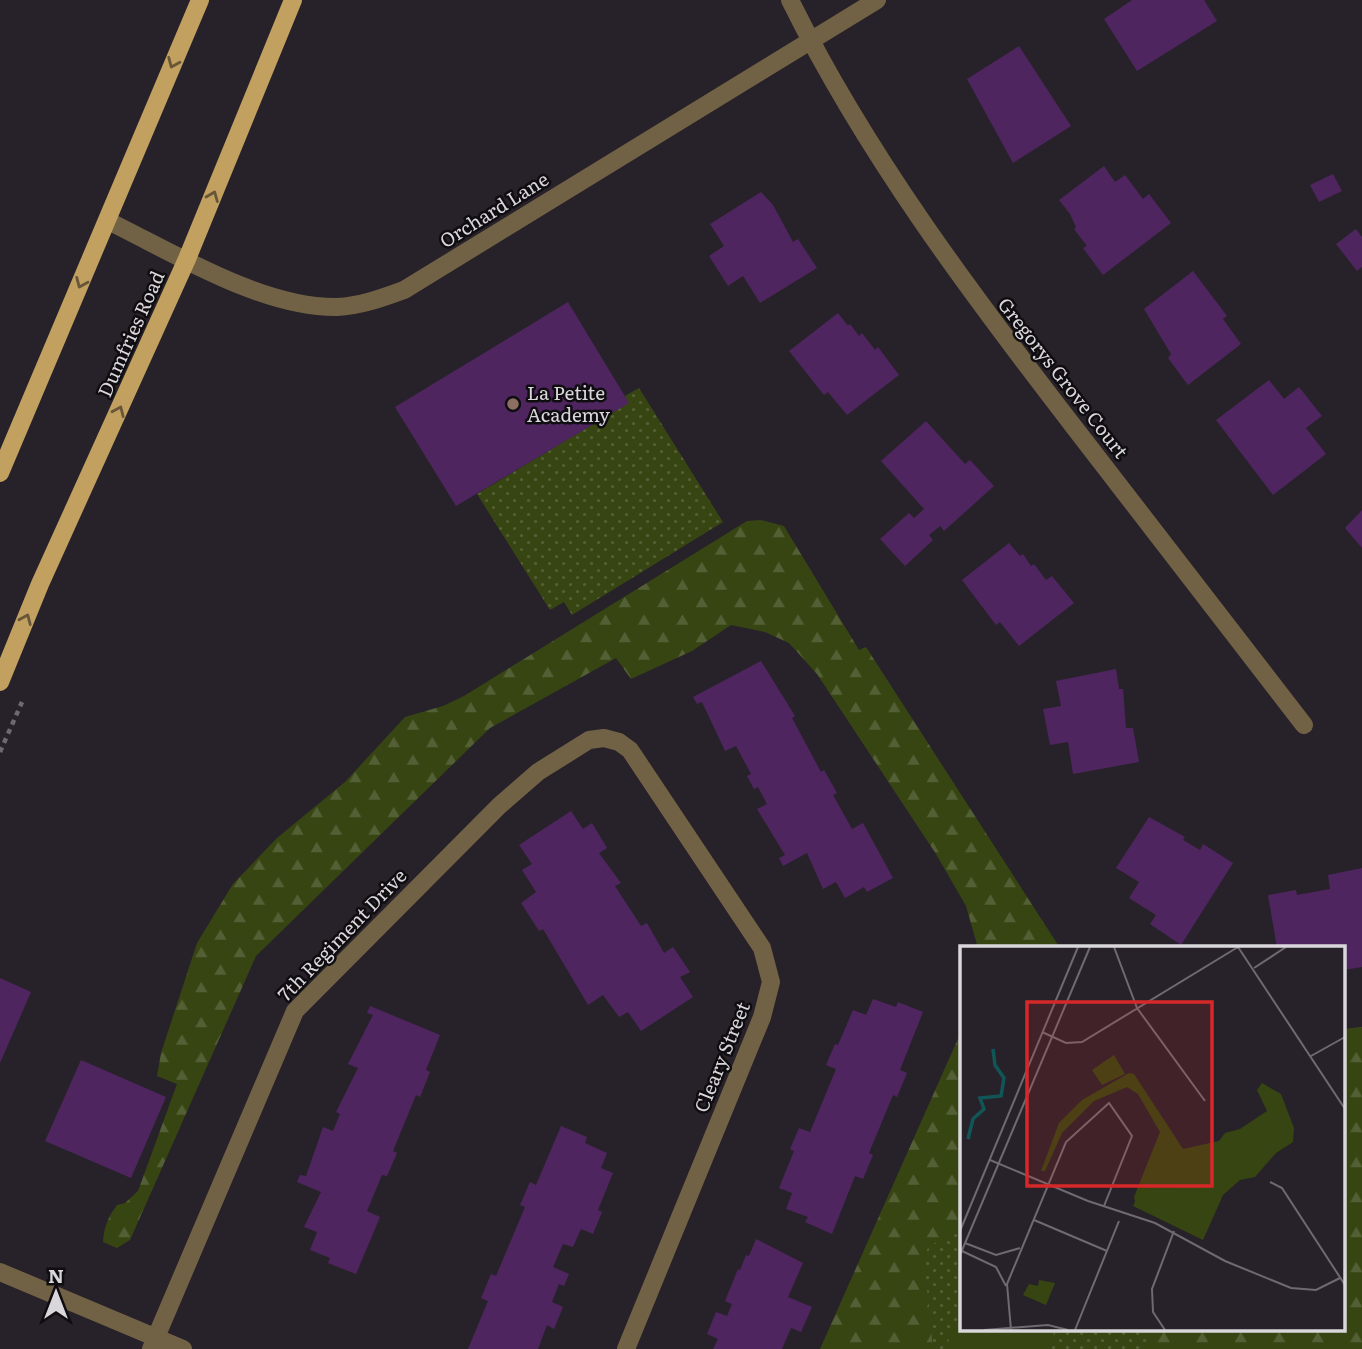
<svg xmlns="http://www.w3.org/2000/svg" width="1362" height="1349" viewBox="0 0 1362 1349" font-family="Literata,serif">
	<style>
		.green { fill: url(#green-dots) }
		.forest { fill: url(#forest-firs) }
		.pitch { fill: #374512 }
		.building { fill: #4f2560 }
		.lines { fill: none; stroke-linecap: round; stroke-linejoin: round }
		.path { stroke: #6e6970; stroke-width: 4.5; stroke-dasharray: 5 5; stroke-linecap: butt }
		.minor { stroke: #726245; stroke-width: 18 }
		.major { stroke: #c1a060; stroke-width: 18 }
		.oneway { stroke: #685638 }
		.education-dot { fill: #8d6e63; stroke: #0f0d10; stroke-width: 2.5 }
		.labels { text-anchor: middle; stroke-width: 5; stroke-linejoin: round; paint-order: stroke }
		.street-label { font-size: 19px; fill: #dad7dc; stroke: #0f0d10 }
		.poi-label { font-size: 19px; fill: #dad7dc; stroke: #0f0d10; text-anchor: start }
		.inset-river { fill: none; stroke: #115657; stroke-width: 3.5 }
		.inset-road { fill: none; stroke: #6f6a71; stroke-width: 2 }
		.view { fill: #d62828; fill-opacity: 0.15; stroke: #d62828; stroke-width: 3.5 }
		.inset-edge { fill: none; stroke: #dad7dc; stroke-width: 3.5 }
	</style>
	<defs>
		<pattern id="green-dots" width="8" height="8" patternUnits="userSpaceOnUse" patternTransform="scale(1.75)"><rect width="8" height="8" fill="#374512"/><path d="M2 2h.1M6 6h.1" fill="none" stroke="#535f34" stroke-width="1.8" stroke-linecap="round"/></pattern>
		<pattern id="forest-firs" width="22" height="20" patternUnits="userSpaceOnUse" patternTransform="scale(1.75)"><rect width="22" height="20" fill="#374512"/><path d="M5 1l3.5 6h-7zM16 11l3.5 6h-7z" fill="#535f34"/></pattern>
	</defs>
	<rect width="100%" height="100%" fill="#272229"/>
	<path class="green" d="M 639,388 L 723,522 L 572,615 L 564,602 L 550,610 L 477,494 L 628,403 L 625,396 Z
		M 907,1192 L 961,1215 L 961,1330 L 1228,1330 L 1273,1349 L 841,1349 Z"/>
	<path class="forest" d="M 761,520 L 784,526 L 859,650 L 866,647 L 1060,948 L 978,948 L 966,906 L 936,854 L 817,674 L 789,643 L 765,632 L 731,625 L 692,651 L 631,679 L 616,658 L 490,728 L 256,956 L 130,1240 L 117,1248 L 103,1242 C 104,1227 108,1217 117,1205 L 125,1203 L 138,1191 L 177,1084 L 157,1076 L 161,1053 L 197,943 L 233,884 L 277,838 L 345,782 L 405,717 L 443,706 L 464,696 L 747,521 Z
		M 1362,1027 L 1362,1349 L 1147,1349 L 1147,1340 L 1141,1330 L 1343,1330 L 1343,1029 Z
		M 961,1032 L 961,1233 L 947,1234 L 927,1249 L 925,1269 L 933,1349 L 820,1349 Z"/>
	<path class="pitch" d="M 961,1312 L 961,1330 L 1055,1330 L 1047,1349 L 945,1349 Z"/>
	<path class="building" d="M 1132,0 L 1204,0 L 1217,21 L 1137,71 L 1104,19 Z
		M 1019,46 L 1071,126 L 1013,163 L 967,79 Z
		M 1104,166 L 1115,182 L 1125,175 L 1143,199 L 1149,194 L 1171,223 L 1103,275 L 1083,248 L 1087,246 L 1074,229 L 1076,227 L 1070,214 L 1059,200 Z
		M 1333,174 L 1342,191 L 1319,202 L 1310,185 Z
		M 761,192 L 773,205 L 793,242 L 798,239 L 817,268 L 760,303 L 743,276 L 728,286 L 709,256 L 724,246 L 710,224 Z
		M 1356,229 L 1362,237 L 1362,267 L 1357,271 L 1336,244 Z
		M 1193,271 L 1227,316 L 1223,319 L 1241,344 L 1188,385 L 1168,358 L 1171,354 L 1144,309 Z
		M 568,302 L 629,403 L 456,506 L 395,407 Z
		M 838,313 L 848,326 L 850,324 L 859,336 L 862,333 L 875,350 L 878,347 L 899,375 L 847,415 L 828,392 L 824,395 L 789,351 Z
		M 1269,380 L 1284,399 L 1299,387 L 1322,416 L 1306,428 L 1326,454 L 1273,495 L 1216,420 Z
		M 926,421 L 965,464 L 970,460 L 994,486 L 944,531 L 940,526 L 929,535 L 933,540 L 905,566 L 880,539 L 909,513 L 914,518 L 924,509 L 881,461 Z
		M 1362,510 L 1362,548 L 1345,528 Z
		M 1009,543 L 1020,556 L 1023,554 L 1031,566 L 1034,564 L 1046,580 L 1052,576 L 1074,603 L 1019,646 L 1000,622 L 996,625 L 962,580 Z
		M 761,661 L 795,716 L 792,718 L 821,772 L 824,770 L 837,793 L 833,795 L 852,829 L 863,823 L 893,878 L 867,892 L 864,887 L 845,898 L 836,882 L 823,889 L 807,853 L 783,866 L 779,858 L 785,855 L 757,809 L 767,804 L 758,787 L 754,789 L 747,776 L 751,774 L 736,746 L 725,751 L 702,702 L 697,704 L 693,697 Z
		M 1116,669 L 1119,689 L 1123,689 L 1126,728 L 1133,728 L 1139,762 L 1073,774 L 1068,742 L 1050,745 L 1043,709 L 1061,706 L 1056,681 Z
		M 571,811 L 583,829 L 592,823 L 607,848 L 599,853 L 621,883 L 615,886 L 641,926 L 647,923 L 664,953 L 673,947 L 690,972 L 680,977 L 693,997 L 641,1031 L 628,1012 L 619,1017 L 603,995 L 588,1005 L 543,929 L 539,931 L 521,903 L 536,892 L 522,870 L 532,864 L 519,845 Z
		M 1149,817 L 1185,837 L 1183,840 L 1200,850 L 1203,844 L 1233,863 L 1181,945 L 1150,924 L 1156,915 L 1129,898 L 1139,882 L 1116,868 Z
		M 1362,868 L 1362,967 L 1343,970 L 1343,948 L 1277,948 L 1268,895 L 1296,890 L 1297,895 L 1330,889 L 1328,875 Z
		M 0,978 L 31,992 L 0,1063 Z
		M 873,999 L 896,1007 L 898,1002 L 923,1012 L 900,1070 L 907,1073 L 897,1097 L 893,1095 L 869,1153 L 873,1155 L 863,1179 L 855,1176 L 832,1234 L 805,1222 L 808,1217 L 786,1209 L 792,1193 L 779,1188 L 794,1151 L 790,1149 L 799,1128 L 810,1132 L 836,1069 L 826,1065 L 835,1044 L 838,1045 L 853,1010 L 866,1015 Z
		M 370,1006 L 440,1035 L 426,1070 L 430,1072 L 420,1097 L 416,1095 L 393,1151 L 397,1153 L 387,1176 L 382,1175 L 367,1211 L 380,1217 L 356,1274 L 328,1263 L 330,1258 L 310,1250 L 317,1232 L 304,1227 L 321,1192 L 297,1182 L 300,1175 L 306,1176 L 323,1127 L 333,1131 L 340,1114 L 336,1112 L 358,1068 L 348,1064 L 373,1015 L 367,1013 Z
		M 81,1060 L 166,1097 L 131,1178 L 45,1141 Z
		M 561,1126 L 587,1137 L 585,1143 L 607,1153 L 601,1168 L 613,1173 L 598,1210 L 602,1212 L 593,1234 L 581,1229 L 573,1247 L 563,1244 L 553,1267 L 569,1274 L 564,1286 L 559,1284 L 552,1302 L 563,1307 L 554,1329 L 547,1325 L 538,1349 L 468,1349 L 488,1301 L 481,1298 L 491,1274 L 496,1276 L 525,1207 L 520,1205 L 530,1182 L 536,1185 Z
		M 756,1239 L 803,1263 L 788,1297 L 812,1307 L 801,1332 L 791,1328 L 782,1349 L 713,1349 L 718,1339 L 707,1334 L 716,1312 L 727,1316 L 732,1304 L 725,1301 L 738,1269 L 740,1270 L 746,1255 L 749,1256 Z"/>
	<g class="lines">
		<path class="path" d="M 0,752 L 22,702"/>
		<path class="minor" d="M 790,0 C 866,154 970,292 1074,427 C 1151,526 1228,625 1304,725
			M 108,221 C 174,253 262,308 337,307 C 360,306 382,298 404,290 L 877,0
			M 0,1272 L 183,1349
			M 151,1349 L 295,1011 L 499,806 L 538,772 L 589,740 L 604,738 L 619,742 L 630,750 L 762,948 L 771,982 L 762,1017 L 626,1349"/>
		<path class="major" d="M 0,473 L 200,0
			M 0,682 L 40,584 L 187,259 L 293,0"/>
	</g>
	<defs><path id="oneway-chevron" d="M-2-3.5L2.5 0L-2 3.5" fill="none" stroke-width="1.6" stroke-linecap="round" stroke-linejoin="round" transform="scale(1.75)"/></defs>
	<g class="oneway">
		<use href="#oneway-chevron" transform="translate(173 63) rotate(113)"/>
		<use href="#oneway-chevron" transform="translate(213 196) rotate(-68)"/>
		<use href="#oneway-chevron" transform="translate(81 283) rotate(113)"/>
		<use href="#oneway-chevron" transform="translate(119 411) rotate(-66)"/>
		<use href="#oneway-chevron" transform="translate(26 619) rotate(-67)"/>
	</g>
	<circle class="education-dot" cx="513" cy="404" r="7"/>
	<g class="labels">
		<g class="street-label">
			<text transform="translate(494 210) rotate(-32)" y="7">Orchard Lane</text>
			<text transform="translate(131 334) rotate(-66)" y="7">Dumfries Road</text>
			<text transform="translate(1063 378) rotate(52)" y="7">Gregorys Grove Court</text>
			<text transform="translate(342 935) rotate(-46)" y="7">7th Regiment Drive</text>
			<text transform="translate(722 1057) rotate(-68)" y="7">Cleary Street</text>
		</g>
		<g class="poi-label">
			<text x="527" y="400">La Petite<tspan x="527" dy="22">Academy</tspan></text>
		</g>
	</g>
	<g transform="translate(960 946)">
		<rect width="385" height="385" fill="#272229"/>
		<path d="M 154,109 L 165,128 L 142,139 L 132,124 ZM 191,219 L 263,249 L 243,294 L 173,260 Z" fill="#374512"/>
		<path d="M 169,127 L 174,128 L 223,203 L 259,195 L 265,187 L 280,183 L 307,165 L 297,144 L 302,137 L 321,148 L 334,182 L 333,196 L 316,207 L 295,231 L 280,234 L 263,249 L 238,245 L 233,249 L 227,243 L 222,247 L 221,235 L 196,224 L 189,253 L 176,259 L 174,251 L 200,186 L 178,148 L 167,141 L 134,155 L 102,187 L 85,225 L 81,225 L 99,177 L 122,154 Z" fill="#374512"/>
		<path d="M 199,232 L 211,237 L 202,259 L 190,254 ZM 79,334 L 95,337 L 86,359 L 63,349 L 69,338 L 78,340 Z" fill="#374512"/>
		<path class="inset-river" d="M 8,193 L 13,173 L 24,163 L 20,152 L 41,150 L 44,132 L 35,119 L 33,103"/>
		<path class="inset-road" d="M 154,1 L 177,62 L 245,155M 278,1 L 385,163M 294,22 L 326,1M 82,86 L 106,97 L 122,96 L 278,1M 351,110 L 385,91M 30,214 L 128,255 L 195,277 L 265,315 L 331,342 L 356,344 L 380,332M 310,236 L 322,242 L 385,339M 74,274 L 147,305M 0,285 L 118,1M 5,297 L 36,309 L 60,302M 2,305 L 36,321 L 46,340M 0,309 L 130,1M 24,384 L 88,379 L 108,384M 51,384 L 47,338 L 106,196 L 149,157 L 172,190 L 144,260M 115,384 L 159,275M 205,384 L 193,366 L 192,343 L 214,285"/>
		<path class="view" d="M 67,56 L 252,56 L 252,240 L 67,240 Z"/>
		<rect width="385" height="385" class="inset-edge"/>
	</g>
	<g transform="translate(56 1293)" stroke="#0f0d10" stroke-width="5" paint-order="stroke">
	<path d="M0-5L12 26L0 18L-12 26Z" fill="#dad7dc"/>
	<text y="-10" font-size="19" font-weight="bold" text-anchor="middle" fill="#dad7dc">N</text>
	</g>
</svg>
